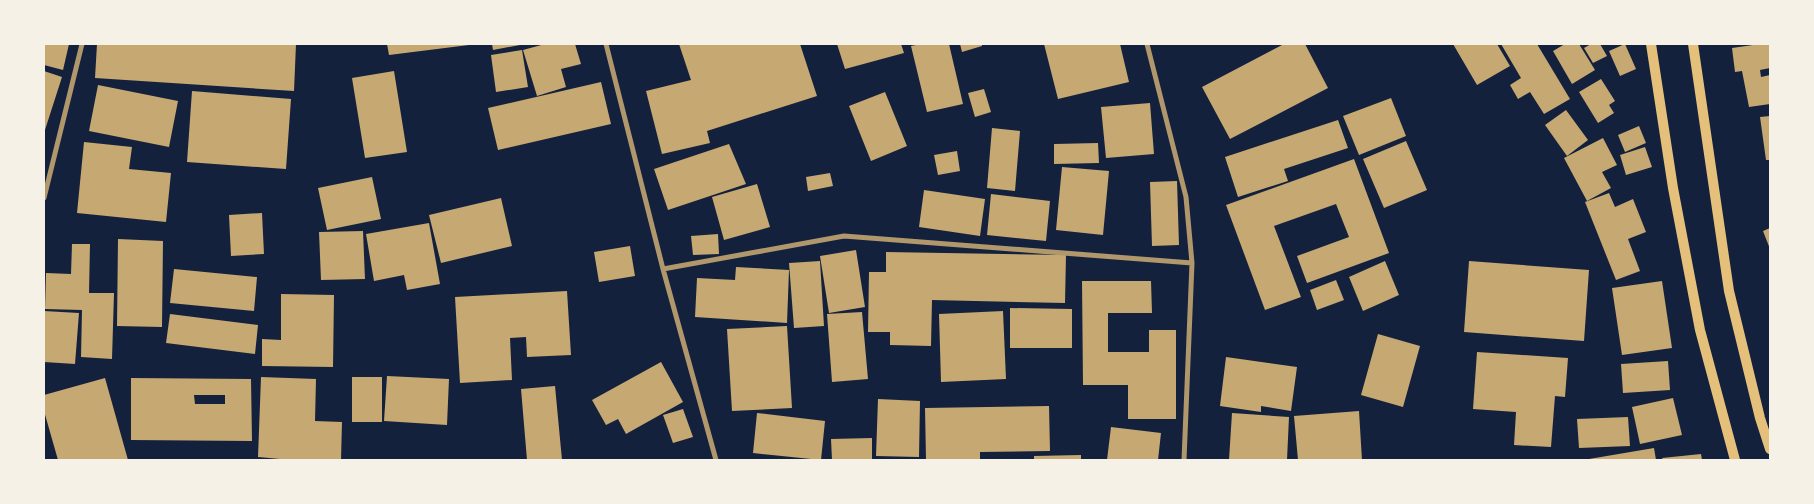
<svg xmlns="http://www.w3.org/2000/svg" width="1814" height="504" viewBox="0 0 1814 504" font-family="'DejaVu Sans',sans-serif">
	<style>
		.building { fill: #c6a872; fill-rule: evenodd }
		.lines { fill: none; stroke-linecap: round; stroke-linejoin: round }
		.minor { stroke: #b1986c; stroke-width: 5 }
		.secondary { stroke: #e5c07b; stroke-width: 10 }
	</style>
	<rect width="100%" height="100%" fill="#14213d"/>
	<path class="building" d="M 44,44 L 69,44 L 63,70 L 44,65 Z
		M 97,44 L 296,44 L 294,91 L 95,78 Z
		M 387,44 L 469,44 L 469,45 L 389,55 Z
		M 492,44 L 520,44 L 520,45 L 493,50 Z
		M 545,44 L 575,44 L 581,64 L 561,69 L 566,87 L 537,96 L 523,50 Z
		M 679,44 L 800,44 L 817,96 L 707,131 L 710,143 L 662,154 L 646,91 L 691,80 Z
		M 837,44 L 901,44 L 904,53 L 845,69 Z
		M 921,44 L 949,44 L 963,104 L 927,112 L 911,46 Z
		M 960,44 L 982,44 L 982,46 L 962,52 Z
		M 1044,44 L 1120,44 L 1129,82 L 1058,99 Z
		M 1284,44 L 1305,44 L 1328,88 L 1230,139 L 1202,87 Z
		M 1453,44 L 1497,44 L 1510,66 L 1477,85 Z
		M 1501,44 L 1537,44 L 1570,99 L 1544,114 L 1530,92 L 1518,99 L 1510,85 L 1521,78 Z
		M 1565,44 L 1579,44 L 1595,70 L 1572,84 L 1553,51 Z
		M 1591,44 L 1600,44 L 1607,56 L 1593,63 L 1584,48 Z
		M 1625,44 L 1636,69 L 1620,76 L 1609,51 Z
		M 1760,44 L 1770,44 L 1770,68 L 1760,70 L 1761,77 L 1770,75 L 1770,104 L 1749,107 L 1742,71 L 1735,72 L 1732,48 Z
		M 522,50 L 528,87 L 496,92 L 491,55 Z
		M 44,71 L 62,77 L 44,133 Z
		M 394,71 L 407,152 L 365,158 L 352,78 Z
		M 1601,79 L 1615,101 L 1609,105 L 1614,113 L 1598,123 L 1579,92 Z
		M 601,82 L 611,124 L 498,150 L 488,108 Z
		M 98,85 L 178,101 L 169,147 L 89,131 Z
		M 984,89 L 991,112 L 975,117 L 968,93 Z
		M 192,91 L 291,99 L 286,169 L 187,162 Z
		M 885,92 L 907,146 L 871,161 L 849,106 Z
		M 1391,98 L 1406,136 L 1359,155 L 1343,116 Z
		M 1150,103 L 1154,154 L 1106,158 L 1101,107 Z
		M 1566,110 L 1588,140 L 1567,156 L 1545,125 Z
		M 1770,116 L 1770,160 L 1766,160 L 1760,117 Z
		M 1338,120 L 1348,148 L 1284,169 L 1288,181 L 1238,197 L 1225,157 Z
		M 1639,126 L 1646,143 L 1625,152 L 1618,135 Z
		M 992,128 L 1020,131 L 1015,191 L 987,188 Z
		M 1603,138 L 1617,165 L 1602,172 L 1611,188 L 1587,201 L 1564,158 Z
		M 1406,141 L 1427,190 L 1384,208 L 1363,159 Z
		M 84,142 L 132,147 L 129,169 L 171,173 L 166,222 L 77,213 Z
		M 1098,143 L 1099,163 L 1054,164 L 1054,144 Z
		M 729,144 L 746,184 L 668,210 L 654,169 Z
		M 1645,147 L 1652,167 L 1626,175 L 1620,155 Z
		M 957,151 L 960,171 L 938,175 L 934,155 Z
		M 1354,159 L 1389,253 L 1307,283 L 1297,256 L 1349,237 L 1336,204 L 1274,226 L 1301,297 L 1265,310 L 1226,205 Z
		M 1062,167 L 1109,171 L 1103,235 L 1056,230 Z
		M 830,173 L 833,186 L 808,191 L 806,177 Z
		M 372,177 L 381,219 L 327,230 L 318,188 Z
		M 1177,181 L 1179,245 L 1152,246 L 1150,182 Z
		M 757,184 L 770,227 L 724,240 L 712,197 Z
		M 924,190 L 985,199 L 980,236 L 919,227 Z
		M 1609,193 L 1615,207 L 1633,199 L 1646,232 L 1628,239 L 1640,271 L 1616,280 L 1585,202 Z
		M 991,194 L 1050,201 L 1046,241 L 987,235 Z
		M 501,198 L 512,246 L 441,263 L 429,215 Z
		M 262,213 L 264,254 L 231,256 L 229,215 Z
		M 429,223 L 440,284 L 407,290 L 404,275 L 374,281 L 366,234 Z
		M 1770,228 L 1770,249 L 1763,231 Z
		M 363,231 L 365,279 L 321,280 L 319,232 Z
		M 718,234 L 719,254 L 693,255 L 691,236 Z
		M 118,239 L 163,241 L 162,327 L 117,326 Z
		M 72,244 L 90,244 L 89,293 L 114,293 L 112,359 L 81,357 L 82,310 L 45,309 L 46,273 L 71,274 Z
		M 630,246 L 635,276 L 599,282 L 594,252 Z
		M 856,250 L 865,307 L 829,313 L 820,256 Z
		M 886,252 L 1066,255 L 1065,303 L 932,300 L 931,346 L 890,345 L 890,332 L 868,332 L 869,272 L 886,272 Z
		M 820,261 L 824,326 L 794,328 L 789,263 Z
		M 1385,261 L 1399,295 L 1363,311 L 1349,277 Z
		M 1469,261 L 1589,270 L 1584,341 L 1464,332 Z
		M 736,267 L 789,270 L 787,323 L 695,317 L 697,278 L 735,280 Z
		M 174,269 L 257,277 L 254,311 L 170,303 Z
		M 1336,280 L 1344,300 L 1317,310 L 1310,290 Z
		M 1082,281 L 1151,281 L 1152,313 L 1108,313 L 1108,352 L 1149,352 L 1149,330 L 1176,330 L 1176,419 L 1128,419 L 1128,385 L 1083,385 Z
		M 1662,281 L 1672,348 L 1622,355 L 1612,288 Z
		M 567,291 L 571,355 L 527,357 L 526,337 L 510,338 L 512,380 L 460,383 L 455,297 Z
		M 281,294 L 334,295 L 333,367 L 262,366 L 262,339 L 281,340 Z
		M 1010,308 L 1072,309 L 1072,348 L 1010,348 Z
		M 44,311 L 79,313 L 75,364 L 44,362 Z
		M 1003,311 L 1006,379 L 941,382 L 939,314 Z
		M 862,312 L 868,379 L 832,382 L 827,314 Z
		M 170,314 L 258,325 L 255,354 L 166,343 Z
		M 787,326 L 792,408 L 732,411 L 727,329 Z
		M 1378,334 L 1420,346 L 1403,407 L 1361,395 Z
		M 1477,352 L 1568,358 L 1565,397 L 1555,396 L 1551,447 L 1514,445 L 1516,412 L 1473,409 Z
		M 1226,357 L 1297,367 L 1291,411 L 1261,406 L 1261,412 L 1220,406 Z
		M 1668,361 L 1670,390 L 1623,393 L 1621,364 Z
		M 661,362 L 683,402 L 626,434 L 618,419 L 606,425 L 592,400 Z
		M 387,376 L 449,379 L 447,425 L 384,421 Z
		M 261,377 L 316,379 L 315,421 L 342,422 L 341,460 L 291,460 L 258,457 Z
		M 352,377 L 382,377 L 382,422 L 352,422 Z
		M 105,378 L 128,460 L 58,460 L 44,411 L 44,395 Z
		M 131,378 L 251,379 L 252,441 L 131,440 ZM 194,395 L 225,395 L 225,404 L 195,404 Z
		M 555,386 L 562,460 L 527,460 L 521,389 Z
		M 1673,398 L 1682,435 L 1640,444 L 1632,407 Z
		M 878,399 L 920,401 L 919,457 L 876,456 Z
		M 1049,406 L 1050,451 L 980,452 L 980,460 L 926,460 L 925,408 Z
		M 683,409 L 693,437 L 673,443 L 663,415 Z
		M 1359,411 L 1362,460 L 1298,460 L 1294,416 Z
		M 757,413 L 825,421 L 821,460 L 753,453 Z
		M 1232,413 L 1289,417 L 1287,460 L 1229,460 Z
		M 1628,417 L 1630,446 L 1579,448 L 1577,419 Z
		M 1111,427 L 1161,433 L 1158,460 L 1107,460 Z
		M 872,438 L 872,460 L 832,460 L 831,439 Z
		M 1654,448 L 1656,460 L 1589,460 L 1589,459 Z
		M 1701,454 L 1702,460 L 1663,460 L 1662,458 Z
		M 1081,455 L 1081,460 L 1034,460 L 1034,456 Z"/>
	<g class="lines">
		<path class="minor" d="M 606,44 L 663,269 L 716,460
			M 1147,44 L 1186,197 L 1192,263 L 1184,460
			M 44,198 L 82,44
			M 663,269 L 844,236 L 1192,263"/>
		<path class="secondary" d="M 1651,44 L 1673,188 L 1700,330 L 1735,460
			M 1693,44 L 1729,291 L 1760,418 L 1770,449"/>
	</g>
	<rect width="1814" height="504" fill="none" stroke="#f6f1e7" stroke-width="90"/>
</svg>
